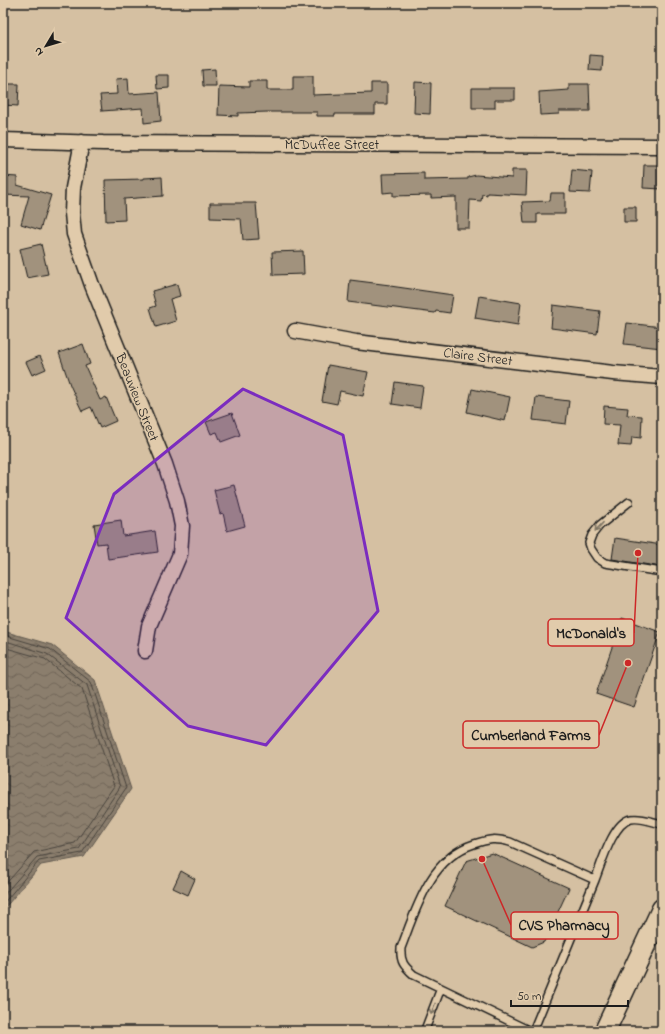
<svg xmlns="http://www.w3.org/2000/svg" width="665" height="1034" viewBox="0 0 665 1034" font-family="'Indie Flower',sans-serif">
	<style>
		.water { fill: url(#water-waves); stroke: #5f574d }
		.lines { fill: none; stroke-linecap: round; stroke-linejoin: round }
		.shore { stroke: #48433c; stroke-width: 1 }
		.building { fill: #a1927d; stroke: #1c1c1c }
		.service-casing { stroke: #1c1c1c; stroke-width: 10 }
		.minor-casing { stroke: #1c1c1c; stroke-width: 17 }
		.secondary-casing { stroke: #1c1c1c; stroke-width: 23 }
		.service { stroke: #e1cbab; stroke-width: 7 }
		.minor { stroke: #e1cbab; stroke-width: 14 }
		.secondary { stroke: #e1cbab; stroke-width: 20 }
		.oneway { stroke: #7e7464 }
		.marked { fill: #7b2cbf; fill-opacity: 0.2; stroke: #7b2cbf; stroke-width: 3; stroke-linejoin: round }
		.labels { text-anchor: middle; stroke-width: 3; stroke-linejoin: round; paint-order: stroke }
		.street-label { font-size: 14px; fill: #1c1c1c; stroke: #e1cbab }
		.leader { fill: none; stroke: #cd2727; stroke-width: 1.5 }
		.callout-dot { fill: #cd2727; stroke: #e1cbab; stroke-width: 1.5 }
		.callout { fill: #e1cbab; stroke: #cd2727; stroke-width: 1.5 }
		.callout-label { font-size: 15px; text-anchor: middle; font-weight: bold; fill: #1c1c1c }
	</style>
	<defs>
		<pattern id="water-waves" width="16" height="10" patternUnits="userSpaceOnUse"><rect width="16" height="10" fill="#8b7e6d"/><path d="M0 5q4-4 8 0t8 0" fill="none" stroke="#716659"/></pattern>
	</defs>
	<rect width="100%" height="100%" fill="#d5c0a2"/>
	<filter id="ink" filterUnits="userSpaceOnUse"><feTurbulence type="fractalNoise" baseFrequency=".025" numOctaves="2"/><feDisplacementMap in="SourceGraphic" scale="8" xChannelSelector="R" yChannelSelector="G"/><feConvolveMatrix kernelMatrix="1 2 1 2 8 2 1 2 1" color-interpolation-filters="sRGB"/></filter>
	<g filter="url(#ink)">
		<path class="water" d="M 3,631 L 52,645 L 95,680 L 131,789 L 84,857 L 41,865 L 3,910 Z"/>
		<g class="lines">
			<path class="shore" d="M 3,635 L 50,649 L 91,682 L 126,788 L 82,853 L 39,861 L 3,904
				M 3,640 L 47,654 L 87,685 L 120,787 L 79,849 L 37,857 L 3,896
				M 3,647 L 45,659 L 82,689 L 114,786 L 75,843 L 34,852 L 3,887"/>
		</g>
		<path class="building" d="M 590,55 L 603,56 L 602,71 L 589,70 Z
			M 215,69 L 216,86 L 203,86 L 202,70 Z
			M 156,75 L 169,75 L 169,88 L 157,89 Z
			M 293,76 L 313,76 L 313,95 L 371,93 L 371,83 L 387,83 L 387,104 L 375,104 L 375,114 L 335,114 L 335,116 L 317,116 L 317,112 L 267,112 L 238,113 L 238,116 L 218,115 L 219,86 L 249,87 L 249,81 L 267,81 L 267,90 L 293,90 Z
			M 128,78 L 129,94 L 159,92 L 161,121 L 144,123 L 143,108 L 102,111 L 100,95 L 117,94 L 116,79 Z
			M 415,82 L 431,83 L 430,114 L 414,113 Z
			M 3,84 L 19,84 L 18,106 L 3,105 Z
			M 569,84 L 589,84 L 590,111 L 559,111 L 559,114 L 540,115 L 539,92 L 569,90 Z
			M 472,88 L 515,88 L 515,100 L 495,100 L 495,108 L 472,108 Z
			M 644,165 L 662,165 L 662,189 L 643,188 Z
			M 512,170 L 527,170 L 526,195 L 487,193 L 487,195 L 482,194 L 481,201 L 470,200 L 469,228 L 456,228 L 456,197 L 431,198 L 431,195 L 393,196 L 393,192 L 383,193 L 382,174 L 424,173 L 424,180 L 468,179 L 468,177 L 476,175 L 512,178 Z
			M 572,170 L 592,172 L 590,193 L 570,192 Z
			M 3,176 L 17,177 L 17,185 L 51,195 L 40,230 L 21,224 L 29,196 L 3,195 Z
			M 162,177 L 163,196 L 124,199 L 125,220 L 106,221 L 105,180 L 144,179 L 144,178 Z
			M 551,193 L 565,193 L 565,214 L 537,214 L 537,223 L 524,223 L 522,202 L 550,201 Z
			M 210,203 L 256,203 L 259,239 L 243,240 L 241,219 L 210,218 Z
			M 624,207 L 636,207 L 636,222 L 624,222 Z
			M 41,244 L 48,274 L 27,278 L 20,249 Z
			M 303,251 L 304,274 L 273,275 L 272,252 Z
			M 350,280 L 390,285 L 390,286 L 453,295 L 450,313 L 436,311 L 435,313 L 348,302 Z
			M 177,284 L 180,296 L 170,299 L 176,321 L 156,327 L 150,308 L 156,306 L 152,291 Z
			M 479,296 L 521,303 L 518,325 L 475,318 Z
			M 553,305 L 600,311 L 597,334 L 551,328 Z
			M 627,323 L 662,327 L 662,348 L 624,344 Z
			M 83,344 L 90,364 L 85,366 L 100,400 L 106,397 L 116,421 L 100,428 L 91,407 L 82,411 L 70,385 L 59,353 Z
			M 40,356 L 46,369 L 32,375 L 26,362 Z
			M 328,365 L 368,372 L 363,396 L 340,391 L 337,404 L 322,401 Z
			M 395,382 L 423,386 L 420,408 L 392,404 Z
			M 472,389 L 510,397 L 505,421 L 467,412 Z
			M 536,397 L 569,401 L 566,424 L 533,420 Z
			M 604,406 L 628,408 L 627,415 L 642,416 L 641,438 L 632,437 L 631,446 L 618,445 L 620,425 L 603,424 Z
			M 232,413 L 240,435 L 221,442 L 217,432 L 211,434 L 206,422 Z
			M 234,485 L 245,526 L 227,531 L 223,513 L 220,514 L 214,490 Z
			M 121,520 L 123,536 L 155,531 L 158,552 L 108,559 L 106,543 L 97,544 L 94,524 Z
			M 615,538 L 662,545 L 662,567 L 612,559 Z
			M 622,618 L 660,632 L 634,707 L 596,694 Z
			M 492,853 L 569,888 L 544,942 L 532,947 L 445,906 L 466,861 Z
			M 181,871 L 195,879 L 188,895 L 173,888 Z"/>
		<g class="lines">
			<defs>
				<path id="service" d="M 629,502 L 600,525 L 592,535 L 589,543 L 591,549 L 597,558 L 605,563 L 662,572
					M 426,1031 L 426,1027 L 441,988
					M 530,1031 L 414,975 C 404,966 400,962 401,948 C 416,909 430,858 474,844 C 489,839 495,838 510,842 L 595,880 C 601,865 613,822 631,819 C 641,817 652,822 662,824
					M 533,1031 L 595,880"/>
				<path id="minor" d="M 3,140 L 103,143 L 662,146
					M 82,142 L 73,188 L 72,213 L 74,234 L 92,285 L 165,464 L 177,501 L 182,526 L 180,554 L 149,626 L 145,651
					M 295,331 L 356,342 L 613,373 L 662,377"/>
				<path id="secondary" d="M 605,1031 L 662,909"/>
			</defs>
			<use href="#service" class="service-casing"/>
			<use href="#minor" class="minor-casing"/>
			<use href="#secondary" class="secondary-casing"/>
			<use href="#service" class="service"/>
			<use href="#minor" class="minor"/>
			<use href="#secondary" class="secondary"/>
		</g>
		<defs><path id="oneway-shaft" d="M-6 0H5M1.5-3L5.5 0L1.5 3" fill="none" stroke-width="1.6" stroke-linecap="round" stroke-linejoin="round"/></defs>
		<g class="oneway">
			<use href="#oneway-shaft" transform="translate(599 527) rotate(133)"/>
			<use href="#oneway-shaft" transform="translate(433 1009) rotate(111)"/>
		</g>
	</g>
	<path class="marked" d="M 243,389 L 343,435 L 378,611 L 266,745 L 188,726 L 66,618 L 114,494 Z"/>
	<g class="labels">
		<g class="street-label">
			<text x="332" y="149">McDuffee Street</text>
			<text transform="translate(478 356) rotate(7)" y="5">Claire Street</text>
			<text transform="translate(138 397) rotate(68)" y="5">Beauview Street</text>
		</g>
	</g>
	<path class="leader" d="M638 553L634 633M628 663L599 735M482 859L511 925"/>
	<g class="callout-dot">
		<circle cx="638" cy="553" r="4"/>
		<circle cx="628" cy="663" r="4"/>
		<circle cx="482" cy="859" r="4"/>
	</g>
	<g class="callout">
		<rect x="548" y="619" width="86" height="27" rx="4"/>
		<rect x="463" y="721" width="136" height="27" rx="4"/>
		<rect x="511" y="912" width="107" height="27" rx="4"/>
	</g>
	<g class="callout-label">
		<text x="591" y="638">McDonald's</text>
		<text x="531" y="740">Cumberland Farms</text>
		<text x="564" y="930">CVS Pharmacy</text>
	</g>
	<rect width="665" height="1034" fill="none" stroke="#e1cbab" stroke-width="16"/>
	<rect x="8" y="8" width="649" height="1018" fill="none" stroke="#1c1c1c" stroke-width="1.5" filter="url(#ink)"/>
	<g transform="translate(46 46) rotate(232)" stroke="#e1cbab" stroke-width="3" paint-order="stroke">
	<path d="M0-3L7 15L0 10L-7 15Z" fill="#1c1c1c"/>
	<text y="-6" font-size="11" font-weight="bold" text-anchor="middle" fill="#1c1c1c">N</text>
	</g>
	<path d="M511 1000v6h117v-6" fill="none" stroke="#1c1c1c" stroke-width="2"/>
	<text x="517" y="1000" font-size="12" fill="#1c1c1c" stroke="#e1cbab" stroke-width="3" paint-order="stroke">50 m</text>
</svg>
